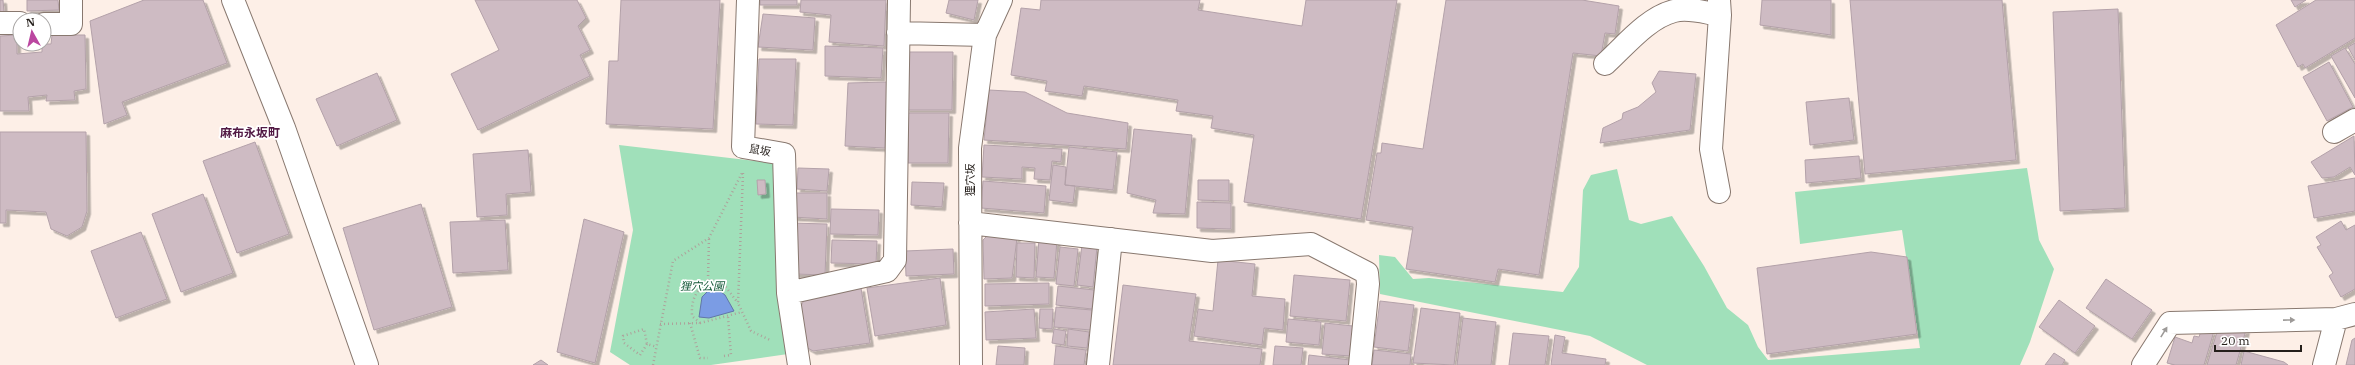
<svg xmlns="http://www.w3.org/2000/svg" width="2355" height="365" viewBox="0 0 2355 365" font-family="'IBM Plex Serif','Noto Sans JP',serif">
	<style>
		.green { fill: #a0e0ba }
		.water { fill: #7b9ce4; stroke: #6176a8 }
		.building { fill: #cebbc3; stroke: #b3a1a9; filter: url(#shadow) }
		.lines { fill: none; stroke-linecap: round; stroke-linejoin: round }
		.minor-casing { stroke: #88786f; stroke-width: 24 }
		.path { stroke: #ada29b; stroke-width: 2.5; stroke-dasharray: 1 3; stroke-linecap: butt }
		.minor { stroke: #fff; stroke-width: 22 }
		.oneway { fill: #9d9a98 }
		.labels { text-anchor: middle; stroke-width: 3.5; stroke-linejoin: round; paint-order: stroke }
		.street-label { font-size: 11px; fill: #251f1b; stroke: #fff }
		.park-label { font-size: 11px; font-style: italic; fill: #155939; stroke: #fff }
		.neighbourhood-label { font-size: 12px; font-weight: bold; fill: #511944; stroke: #fff }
	</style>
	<defs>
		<filter id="shadow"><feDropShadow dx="3.5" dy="3.5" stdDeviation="0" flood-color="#0004"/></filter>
	</defs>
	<rect width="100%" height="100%" fill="#fdefe7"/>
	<path class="green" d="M 619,145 L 773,163 L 779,274 L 788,354 L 711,365 L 630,365 L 610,352 L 633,230 Z
		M 2027,168 L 2039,240 L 2054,269 L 2030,342 L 2020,365 L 1647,365 L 1590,336 L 1380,294 L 1379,255 L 1395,257 L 1413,279 L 1429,278 L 1563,292 L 1579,267 L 1583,190 L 1591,175 L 1617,169 L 1629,220 L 1641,224 L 1672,216 L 1704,266 L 1727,308 L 1748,325 L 1758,347 L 1768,360 L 1920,348 L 1902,230 L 1800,244 L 1795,192 Z"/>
	<path class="water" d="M 713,286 L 725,295 L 734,311 L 709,318 L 699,317 L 702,297 Z"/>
	<path class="building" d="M 0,0 L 3,0 L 4,12 L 0,12 Z
		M 27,0 L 58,0 L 59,10 L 27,11 Z
		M 144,0 L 203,0 L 227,63 L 122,102 L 127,115 L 104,124 L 90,21 Z
		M 475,0 L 577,0 L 586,18 L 578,26 L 590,50 L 580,55 L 590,76 L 478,130 L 451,74 L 499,50 Z
		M 621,0 L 720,0 L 713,129 L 606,124 L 609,61 L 618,61 Z
		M 760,0 L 797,0 L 797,5 L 760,5 Z
		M 801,0 L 886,0 L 884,46 L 829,42 L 831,15 L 800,12 Z
		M 949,0 L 978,0 L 974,20 L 946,13 Z
		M 1041,0 L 1200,0 L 1198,10 L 1302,26 L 1306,0 L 1397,0 L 1361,219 L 1244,202 L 1254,135 L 1211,128 L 1213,116 L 1176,111 L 1178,100 L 1084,86 L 1082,96 L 1045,91 L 1047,81 L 1011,75 L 1021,8 L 1040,10 Z
		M 1446,0 L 1582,0 L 1619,6 L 1615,34 L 1605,33 L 1601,56 L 1573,53 L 1539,275 L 1498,269 L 1495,282 L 1406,269 L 1413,227 L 1366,220 L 1377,153 L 1381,153 L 1382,143 L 1423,149 Z
		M 1762,0 L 1831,0 L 1831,35 L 1760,25 Z
		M 1850,0 L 2002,0 L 2016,160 L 1865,174 Z
		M 2291,0 L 2306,0 L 2295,7 Z
		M 2316,0 L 2355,0 L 2355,38 L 2305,68 L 2303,64 L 2298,67 L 2276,25 Z
		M 2118,9 L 2125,208 L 2060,211 L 2053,12 Z
		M 763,14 L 815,18 L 813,50 L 758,47 Z
		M 17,35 L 17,54 L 42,52 L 42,44 L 51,44 L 52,35 L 85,35 L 86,89 L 74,91 L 75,100 L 46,101 L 47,95 L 28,97 L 29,111 L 0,111 L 0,36 Z
		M 2355,43 L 2355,60 L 2348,47 Z
		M 825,46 L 883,48 L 881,78 L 825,76 Z
		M 2345,48 L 2355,64 L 2355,98 L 2331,56 Z
		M 907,52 L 953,52 L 952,110 L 906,110 Z
		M 759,59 L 796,59 L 793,125 L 756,124 Z
		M 2329,62 L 2353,107 L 2327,121 L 2303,77 Z
		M 1659,71 L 1696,74 L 1690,130 L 1600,143 L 1603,128 L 1622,119 L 1623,113 L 1638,107 L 1656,92 L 1652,83 Z
		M 377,73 L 397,120 L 337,146 L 316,99 Z
		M 887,82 L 885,148 L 845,146 L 848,83 Z
		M 989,90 L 1025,92 L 1067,113 L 1128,123 L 1126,149 L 984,140 Z
		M 1849,98 L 1854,140 L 1810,145 L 1806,102 Z
		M 908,113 L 949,113 L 948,163 L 908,163 Z
		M 1134,129 L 1192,135 L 1185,214 L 1153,213 L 1156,200 L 1127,193 Z
		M 0,132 L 86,132 L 87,211 L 82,227 L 67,236 L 51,229 L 46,212 L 6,210 L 6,223 L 0,223 Z
		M 2354,136 L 2355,175 L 2350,167 L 2334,177 L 2322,178 L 2311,162 Z
		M 255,142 L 289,234 L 237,253 L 203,161 Z
		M 984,145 L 1062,149 L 1061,162 L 1052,161 L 1050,180 L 1034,179 L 1035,168 L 1022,167 L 1022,179 L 982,177 Z
		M 1069,147 L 1117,152 L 1113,190 L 1065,185 Z
		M 528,150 L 531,192 L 506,194 L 507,215 L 477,217 L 473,154 Z
		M 1859,156 L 1861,178 L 1806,183 L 1805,160 Z
		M 1053,165 L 1066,167 L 1065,185 L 1075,186 L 1073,203 L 1049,200 Z
		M 798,168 L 829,169 L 827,191 L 797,189 Z
		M 2355,178 L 2355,211 L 2314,218 L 2308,186 Z
		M 757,180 L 765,180 L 766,194 L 758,195 Z
		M 1198,180 L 1229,180 L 1229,201 L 1198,200 Z
		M 983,181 L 1046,186 L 1044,213 L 981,208 Z
		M 912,182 L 944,183 L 942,207 L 911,205 Z
		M 792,193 L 827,193 L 827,219 L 792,217 Z
		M 203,194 L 233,273 L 181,292 L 152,214 Z
		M 1197,202 L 1231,203 L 1231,229 L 1197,228 Z
		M 421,204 L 452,307 L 374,330 L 343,228 Z
		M 831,209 L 879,210 L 878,235 L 830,234 Z
		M 584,219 L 624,232 L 595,363 L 557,352 Z
		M 505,220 L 508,270 L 453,273 L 450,222 Z
		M 2341,221 L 2346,230 L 2355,225 L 2355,289 L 2341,297 L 2329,276 L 2333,273 L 2317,247 L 2321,245 L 2316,237 Z
		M 791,223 L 827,224 L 825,275 L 795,274 Z
		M 141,232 L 167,299 L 116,318 L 91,251 Z
		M 989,234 L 1017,238 L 1012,278 L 984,279 L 983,240 Z
		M 1039,239 L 1057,240 L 1054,278 L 1036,277 Z
		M 832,240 L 877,241 L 876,264 L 831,263 Z
		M 1017,243 L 1035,243 L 1034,278 L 1016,277 Z
		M 1082,245 L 1097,247 L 1093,287 L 1077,285 Z
		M 1060,247 L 1078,249 L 1074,286 L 1056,284 Z
		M 953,249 L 954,274 L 906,276 L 905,251 Z
		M 1871,252 L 1907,257 L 1917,334 L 1767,354 L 1757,268 Z
		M 1218,260 L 1255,264 L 1252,296 L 1285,299 L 1283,330 L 1264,328 L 1262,345 L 1194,336 L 1198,309 L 1213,311 Z
		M 1294,275 L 1350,280 L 1346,321 L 1290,316 Z
		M 940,278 L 946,325 L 875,336 L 867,288 Z
		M 2106,279 L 2152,310 L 2132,339 L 2086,308 Z
		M 1049,283 L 1049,304 L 985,306 L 985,284 Z
		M 1123,285 L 1196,294 L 1189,341 L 1262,349 L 1260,365 L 1113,365 Z
		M 1058,286 L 1094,290 L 1092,309 L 1056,305 Z
		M 861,288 L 870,343 L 813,351 L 806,347 L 799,310 L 805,298 Z
		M 2059,300 L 2095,326 L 2075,353 L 2039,327 Z
		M 1380,301 L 1414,305 L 1408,351 L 1374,347 Z
		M 1056,307 L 1092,310 L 1091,330 L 1054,327 Z
		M 1421,308 L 1460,313 L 1454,365 L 1413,363 Z
		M 1034,309 L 1036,338 L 986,340 L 985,312 Z
		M 1040,309 L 1053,309 L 1052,329 L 1039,328 Z
		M 1463,318 L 1496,322 L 1491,365 L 1457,365 Z
		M 1288,319 L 1321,322 L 1319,345 L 1286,342 Z
		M 1325,323 L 1353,326 L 1351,356 L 1322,354 Z
		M 1054,329 L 1066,331 L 1064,345 L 1052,343 Z
		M 1068,329 L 1089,332 L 1087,348 L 1067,346 Z
		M 2246,330 L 2236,365 L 2207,365 L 2217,332 Z
		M 2201,331 L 2214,331 L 2204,365 L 2175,365 L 2167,363 L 2175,337 L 2192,343 L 2194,336 L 2199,337 Z
		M 1513,333 L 1549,336 L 1545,365 L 1509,365 Z
		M 1555,335 L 1565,337 L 1562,353 L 1606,359 L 1605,365 L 1551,365 Z
		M 2355,338 L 2355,365 L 2346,365 L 2352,340 Z
		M 998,346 L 1025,348 L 1024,365 L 996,365 Z
		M 1056,346 L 1086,350 L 1084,365 L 1054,365 Z
		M 1275,346 L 1303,348 L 1301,365 L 1273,365 Z
		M 1374,350 L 1411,354 L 1410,365 L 1372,365 Z
		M 2244,351 L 2284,362 L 2288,365 L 2241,365 Z
		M 2054,353 L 2065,360 L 2062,365 L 2045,365 Z
		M 1309,355 L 1350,360 L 1349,365 L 1308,365 Z
		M 541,360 L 548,365 L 533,365 Z"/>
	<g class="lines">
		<defs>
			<path id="minor" d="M 233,0 L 284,128 L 367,365
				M 748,0 L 743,147 L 784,154 L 788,293
				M 1719,0 L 1720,15 L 1711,149 L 1719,192
				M 0,23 L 20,23
				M 44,24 L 71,24 L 71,0
				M 898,33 L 985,35
				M 1605,64 C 1625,46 1647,18 1674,11 C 1689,7 1706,13 1720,15
				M 2334,132 L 2355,120
				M 970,223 L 1212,251 L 1311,244 L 1367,273 L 1368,284 L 1360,365
				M 799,365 L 788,293 L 887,271 L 895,260 L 899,0
				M 971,365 L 970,148 L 985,35 L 1001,0
				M 1098,365 L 1111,239
				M 2143,365 L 2170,323 L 2336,319 L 2355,314
				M 2324,365 L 2336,319"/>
		</defs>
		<use href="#minor" class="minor-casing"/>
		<path class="path" d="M 743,173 L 738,303 L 751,331 L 770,340
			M 708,280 L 709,238
			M 690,323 L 700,358 L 708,358
			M 700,323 L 692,316 C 691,299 696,291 708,280 L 722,282 L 738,303
			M 660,324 L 700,323 L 742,312
			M 647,344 L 640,355 L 624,343 L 623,336 L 644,329 L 647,344 L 657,347
			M 724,356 L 731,355 L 728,317
			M 653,365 L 673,261 L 709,238 L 742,173"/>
		<use href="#minor" class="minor"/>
	</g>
	<defs><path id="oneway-solid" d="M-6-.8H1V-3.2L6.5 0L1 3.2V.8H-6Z"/></defs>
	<g class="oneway">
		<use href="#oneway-solid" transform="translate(2289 320) rotate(-1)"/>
		<use href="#oneway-solid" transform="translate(2164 332) rotate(-58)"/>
	</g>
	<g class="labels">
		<g class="street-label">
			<text transform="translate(760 150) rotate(10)" y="4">鼠坂</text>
			<text transform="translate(970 180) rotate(-90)" y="4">狸穴坂</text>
		</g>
		<g class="park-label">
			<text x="702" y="290">狸穴公園</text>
		</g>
		<g class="neighbourhood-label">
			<text x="250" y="137">麻布永坂町</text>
		</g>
	</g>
	<g transform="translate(32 32) rotate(352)"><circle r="19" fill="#ffffff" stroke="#a8a5a4"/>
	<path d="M0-3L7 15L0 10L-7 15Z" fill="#bb47a0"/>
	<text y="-6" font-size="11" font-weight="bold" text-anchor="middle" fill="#251f1b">N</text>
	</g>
	<path d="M2215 345v6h86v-6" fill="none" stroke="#251f1b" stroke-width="2"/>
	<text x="2221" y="345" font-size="12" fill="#251f1b" stroke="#ffffff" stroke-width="3" paint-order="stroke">20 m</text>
</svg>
